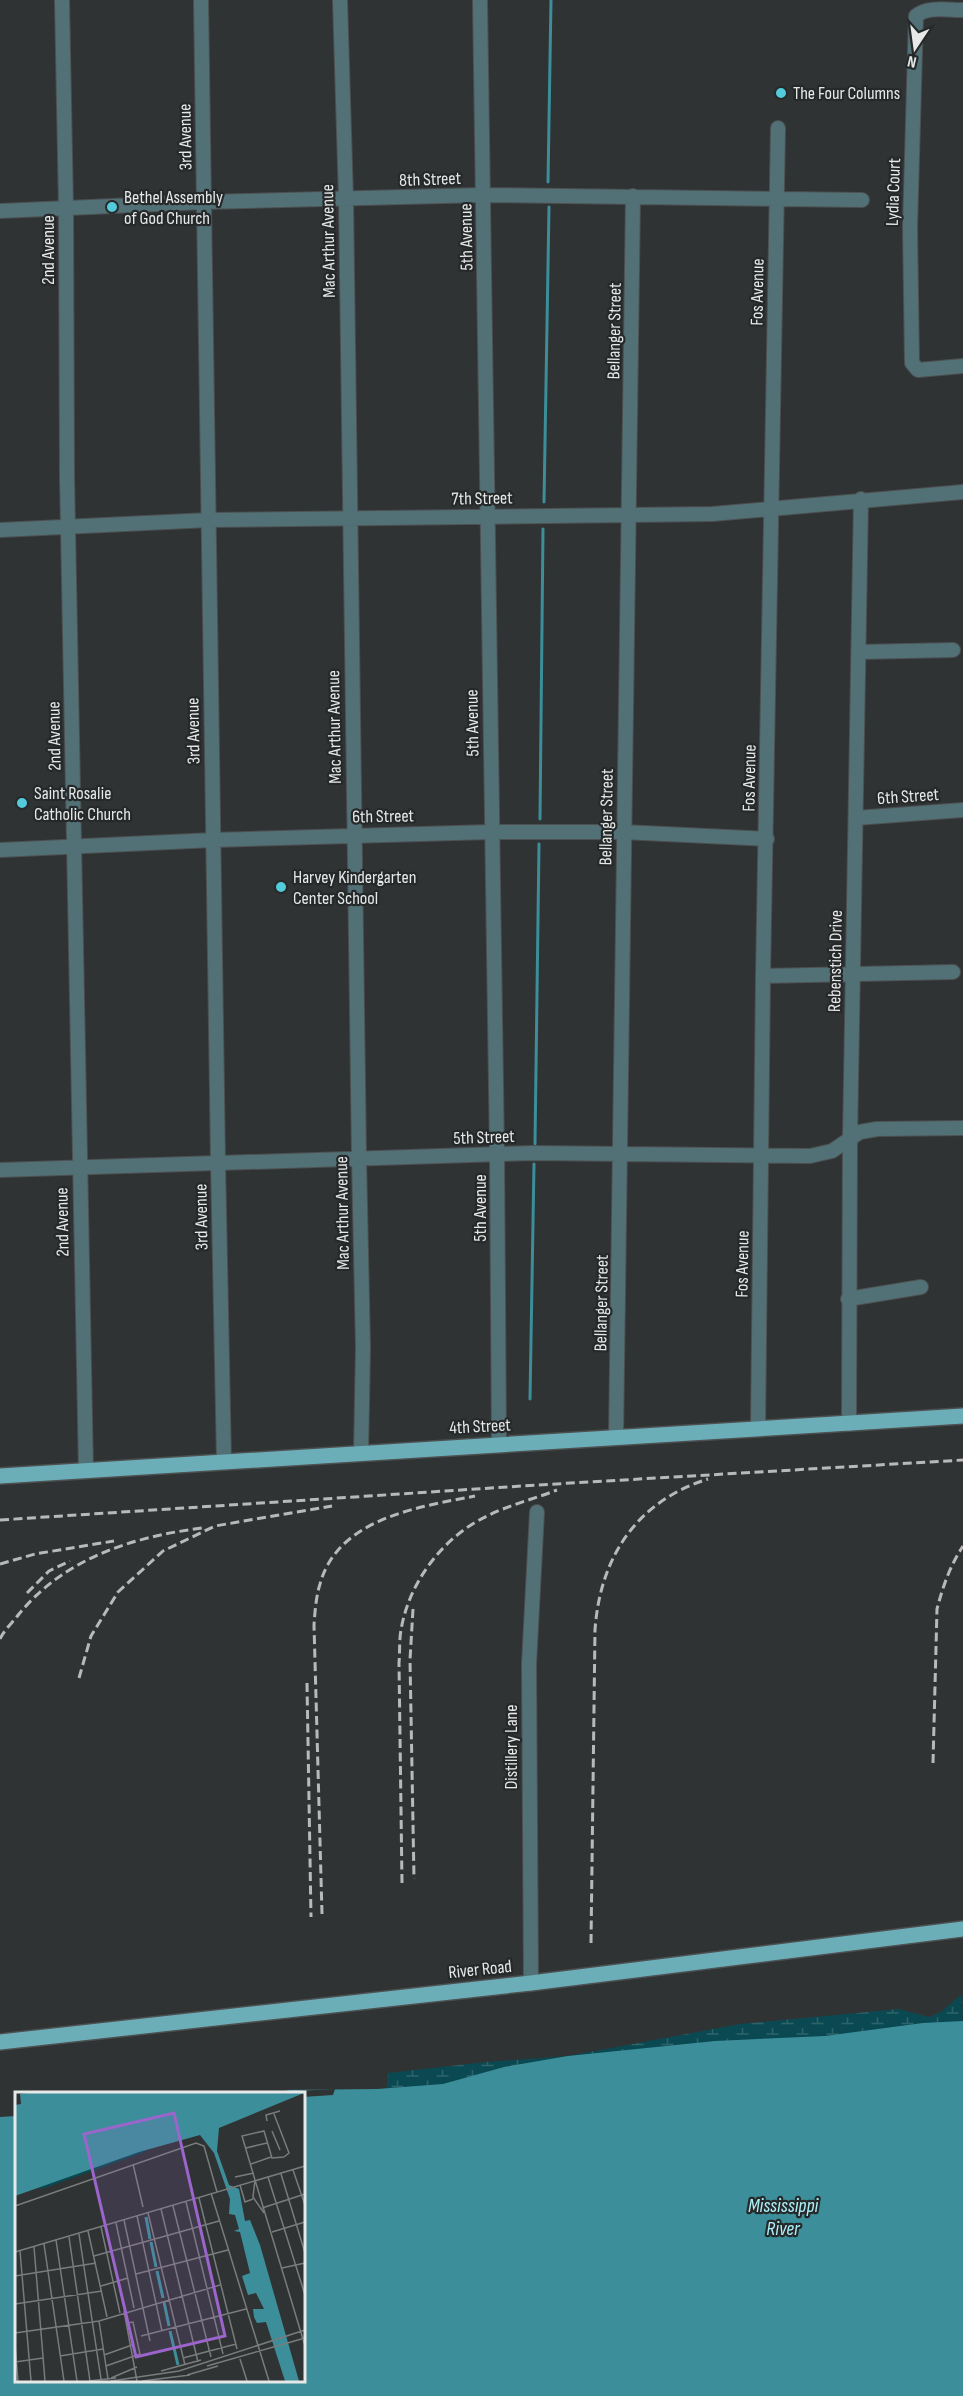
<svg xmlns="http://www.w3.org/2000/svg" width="963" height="2396" viewBox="0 0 963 2396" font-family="'Sofia Sans Condensed',sans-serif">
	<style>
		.wetland { fill: url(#wetland-marsh) }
		.water { fill: #3c8f9a }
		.pier { fill: #303334 }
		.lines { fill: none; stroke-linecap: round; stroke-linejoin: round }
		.stream { stroke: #3c8f9a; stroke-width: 3 }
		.minor-casing { stroke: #4d5051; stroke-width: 16 }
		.major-casing { stroke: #4d5051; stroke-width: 18 }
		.minor { stroke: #527176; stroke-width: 14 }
		.major { stroke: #6caeb8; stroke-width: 15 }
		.rail { stroke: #b8baba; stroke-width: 3; stroke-dasharray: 9 4.5; stroke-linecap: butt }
		.poi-dot { fill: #53cbdb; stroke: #26292a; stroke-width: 2 }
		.labels { text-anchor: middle; stroke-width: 4.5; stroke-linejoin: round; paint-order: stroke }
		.poi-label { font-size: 18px; fill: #e7e9e9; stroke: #26292a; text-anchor: start }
		.street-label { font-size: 18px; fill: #e7e9e9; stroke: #26292a }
		.water-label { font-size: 20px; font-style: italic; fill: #aeeff9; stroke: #26292a }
		.inset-river { fill: none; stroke: #3c8f9a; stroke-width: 3 }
		.inset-road { fill: none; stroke: #797c7c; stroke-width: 1.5 }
		.view { fill: #9b65cc; fill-opacity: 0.15; stroke: #9b65cc; stroke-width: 3 }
		.inset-edge { fill: none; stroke: #e7e9e9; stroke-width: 3 }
	</style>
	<defs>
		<pattern id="wetland-marsh" width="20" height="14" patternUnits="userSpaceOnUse" patternTransform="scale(1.5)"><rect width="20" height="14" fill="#0a4951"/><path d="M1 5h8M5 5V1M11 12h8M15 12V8" fill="none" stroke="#2e636a"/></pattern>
	</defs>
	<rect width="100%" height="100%" fill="#303334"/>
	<path class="wetland" d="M 962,1994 L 963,2035 L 385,2102 L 388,2073 L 486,2062 L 568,2056 L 740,2024 L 899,2009 L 929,2017 L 941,2012 Z"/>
	<path class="water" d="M 963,2021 L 963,2396 L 0,2396 L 0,2110 L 16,2110 L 16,2380 L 303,2380 L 303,2093 L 284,2090 L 377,2089 L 443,2084 L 504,2067 L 568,2056 L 715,2041 L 825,2036 L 923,2023 Z"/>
	<path class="pier" d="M 335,2089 L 333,2095 L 303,2097 L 303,2093 L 256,2093 Z
		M 0,2107 L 16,2107 L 16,2116 L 0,2117 Z"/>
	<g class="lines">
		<path class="stream" d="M 548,182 L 551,0
			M 544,502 L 549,207
			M 540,819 L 543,529
			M 535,1144 L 539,844
			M 530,1399 L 534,1164"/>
		<defs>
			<path id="minor" d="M 62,0 L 66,208 L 67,476 L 86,1471
				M 201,0 L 218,1162 L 224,1462
				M 340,0 L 346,199 L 359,1158 L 363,1348 L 361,1453
				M 480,0 L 497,1154 L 499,1445
				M 963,10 C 949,10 927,6 916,16 L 910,227 L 912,363 L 918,370 L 963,366
				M 0,211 L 204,202 L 483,195 L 862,200
				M 0,530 L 209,520 L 712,514 L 963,492
				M 859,652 L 953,650
				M 856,818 L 963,810
				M 0,850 L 213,840 L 491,832 L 623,832 L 767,839
				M 763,976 L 953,972
				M 0,1170 L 533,1153 L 810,1156 L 832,1151 L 860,1132 L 877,1129 L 963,1128
				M 848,1299 L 921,1287
				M 849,1424 L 850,1139 L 861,499
				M 758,1429 L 763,976 L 778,128
				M 616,1438 L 633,196
				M 531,1983 L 529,1664 L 537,1512"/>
			<path id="major" d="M 0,1476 L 963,1416
				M 0,2042 L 531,1983 L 963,1929"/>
		</defs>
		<use href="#minor" class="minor-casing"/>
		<use href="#major" class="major-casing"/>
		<use href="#minor" class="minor"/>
		<use href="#major" class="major"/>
		<path class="rail" d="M 0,1520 L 538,1485 L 963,1460
			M 0,1564 L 35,1554 L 114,1541
			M 27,1593 L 49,1571 L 70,1561
			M 413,1609 L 410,1660 L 414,1879
			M 0,1639 C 4,1630 13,1622 19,1614 C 65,1558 132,1537 202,1528
			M 79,1678 L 91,1636 L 118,1592 L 163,1551 L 215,1526 L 332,1506
			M 307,1683 L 311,1917
			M 933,1763 L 937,1609 C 943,1586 950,1566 963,1546
			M 402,1883 L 399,1663 C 400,1652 399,1641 401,1630 C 409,1582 443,1537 487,1516 C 509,1505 534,1499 557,1490
			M 322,1914 L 314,1625 C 315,1611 316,1597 320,1584 C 338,1518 419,1507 475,1496
			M 591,1943 L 595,1630 C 600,1557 637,1501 708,1479"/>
	</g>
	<g class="poi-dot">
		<circle cx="781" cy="93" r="6"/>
		<circle cx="112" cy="207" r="6"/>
		<circle cx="22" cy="803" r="6"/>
		<circle cx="281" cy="887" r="6"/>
	</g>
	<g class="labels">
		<g class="poi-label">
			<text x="793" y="99">The Four Columns</text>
			<text x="124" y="203">Bethel Assembly<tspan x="124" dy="21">of God Church</tspan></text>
			<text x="34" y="799">Saint Rosalie<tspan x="34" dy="21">Catholic Church</tspan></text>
			<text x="293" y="883">Harvey Kindergarten<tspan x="293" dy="21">Center School</tspan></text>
		</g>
		<g class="street-label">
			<text transform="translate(185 137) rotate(-91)" y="6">3rd Avenue</text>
			<text transform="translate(430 179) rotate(-2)" y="6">8th Street</text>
			<text transform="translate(893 192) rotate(-88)" y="6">Lydia Court</text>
			<text transform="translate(466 237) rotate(-91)" y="6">5th Avenue</text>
			<text transform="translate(328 241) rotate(-91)" y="6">Mac Arthur Avenue</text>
			<text transform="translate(48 250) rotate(-90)" y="6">2nd Avenue</text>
			<text transform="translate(757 292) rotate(-89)" y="6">Fos Avenue</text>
			<text transform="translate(614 331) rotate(-89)" y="6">Bellanger Street</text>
			<text transform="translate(482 498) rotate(-1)" y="6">7th Street</text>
			<text transform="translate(472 723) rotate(-91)" y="6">5th Avenue</text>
			<text transform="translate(334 727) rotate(-91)" y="6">Mac Arthur Avenue</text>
			<text transform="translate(193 731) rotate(-91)" y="6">3rd Avenue</text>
			<text transform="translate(54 736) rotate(-91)" y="6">2nd Avenue</text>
			<text transform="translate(749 778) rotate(-89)" y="6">Fos Avenue</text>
			<text transform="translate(908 796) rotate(-4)" y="6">6th Street</text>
			<text transform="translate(383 816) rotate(-1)" y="6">6th Street</text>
			<text transform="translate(606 817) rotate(-89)" y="6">Bellanger Street</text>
			<text transform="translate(835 961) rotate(-89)" y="6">Rebenstich Drive</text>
			<text transform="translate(484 1137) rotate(-2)" y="6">5th Street</text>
			<text transform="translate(480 1208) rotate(-90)" y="6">5th Avenue</text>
			<text transform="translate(342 1213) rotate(-91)" y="6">Mac Arthur Avenue</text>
			<text transform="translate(201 1217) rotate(-91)" y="6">3rd Avenue</text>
			<text transform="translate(62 1222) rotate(-91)" y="6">2nd Avenue</text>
			<text transform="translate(742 1264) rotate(-89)" y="6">Fos Avenue</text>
			<text transform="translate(601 1303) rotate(-89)" y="6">Bellanger Street</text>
			<text transform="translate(480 1426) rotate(-3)" y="6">4th Street</text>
			<text transform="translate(511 1747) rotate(-90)" y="6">Distillery Lane</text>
			<text transform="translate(480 1969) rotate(-6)" y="6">River Road</text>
		</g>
		<g class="water-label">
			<text x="783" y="2212">Mississippi<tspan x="783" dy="23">River</tspan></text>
		</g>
	</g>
	<g transform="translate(15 2092)">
		<rect width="290" height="290" fill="#303334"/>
		<path d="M 129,57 L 130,60 L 24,98 L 28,93 Z" fill="#0a4951"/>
		<path d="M 12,1 L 289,1 L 204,36 L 202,59 L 214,93 L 224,97 L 230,129 L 235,128 L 245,153 L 284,289 L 270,289 L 251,230 L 242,231 L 239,225 L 238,217 L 249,217 L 241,201 L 233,203 L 227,184 L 235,181 L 225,140 L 219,139 L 224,137 L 220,123 L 214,122 L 215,107 L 199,61 L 185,43 L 124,60 L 0,104 L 0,13 L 6,12 L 5,2 Z" fill="#3c8f9a"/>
		<path class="inset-river" d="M 131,125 L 135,147M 136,150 L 141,175M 142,179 L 148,206M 149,210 L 154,234M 155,239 L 163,273"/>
		<path class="inset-road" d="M 259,22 L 274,61 L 269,65M 252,29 L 251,23 L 265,19M 257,39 L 265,58M 231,56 L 252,51M 118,72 L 128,115M 236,72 L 256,65M 278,78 L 290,113M 266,82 L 290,161M 220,85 L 239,81M 253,85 L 290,203M 240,88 L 227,44 L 249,39 L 257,66 L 269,65M 240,88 L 290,254M 240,88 L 238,105 L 249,121M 225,93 L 230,110 L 238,107M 196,101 L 254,289M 184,106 L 222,257M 171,110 L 208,262M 0,114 L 181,51 L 189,54 L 202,100M 158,114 L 196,265M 247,116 L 290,102M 146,117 L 183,270M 133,121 L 170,273M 122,124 L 147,239M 109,128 L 135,249M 101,131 L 119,216M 86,135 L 105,221M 73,139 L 92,225M 257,140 L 290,130M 64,142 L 86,287M 54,145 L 75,289M 41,148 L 62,289M 29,152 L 49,289M 19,155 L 30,289M 5,159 L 16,289M 0,160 L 290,74M 79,164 L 204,129M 267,176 L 290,171M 121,182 L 213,158M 0,184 L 81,171M 86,194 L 113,186M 0,212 L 87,199M 109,219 L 122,289M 84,229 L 93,287M 0,241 L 84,229 L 205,193M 126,244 L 231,217M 0,253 L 3,289M 89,263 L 117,253M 45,264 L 88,257M 168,266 L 221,252M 225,267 L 232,289M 0,270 L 28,266M 91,274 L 125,262 L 118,230 L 112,231M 192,274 L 290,246M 146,279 L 186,268M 172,283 L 203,274M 96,286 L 122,275M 74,289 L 101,286M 96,289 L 164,279 L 290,238M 127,289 L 175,283"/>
		<path class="view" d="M 159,21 L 210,244 L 121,265 L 69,42 Z"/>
		<rect width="290" height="290" class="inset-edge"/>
	</g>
	<g transform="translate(915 48) rotate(193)" stroke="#26292a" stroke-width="4.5" paint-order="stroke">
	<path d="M0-4.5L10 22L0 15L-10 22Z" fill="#e7e9e9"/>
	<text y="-9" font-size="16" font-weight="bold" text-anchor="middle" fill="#e7e9e9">N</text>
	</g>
</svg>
